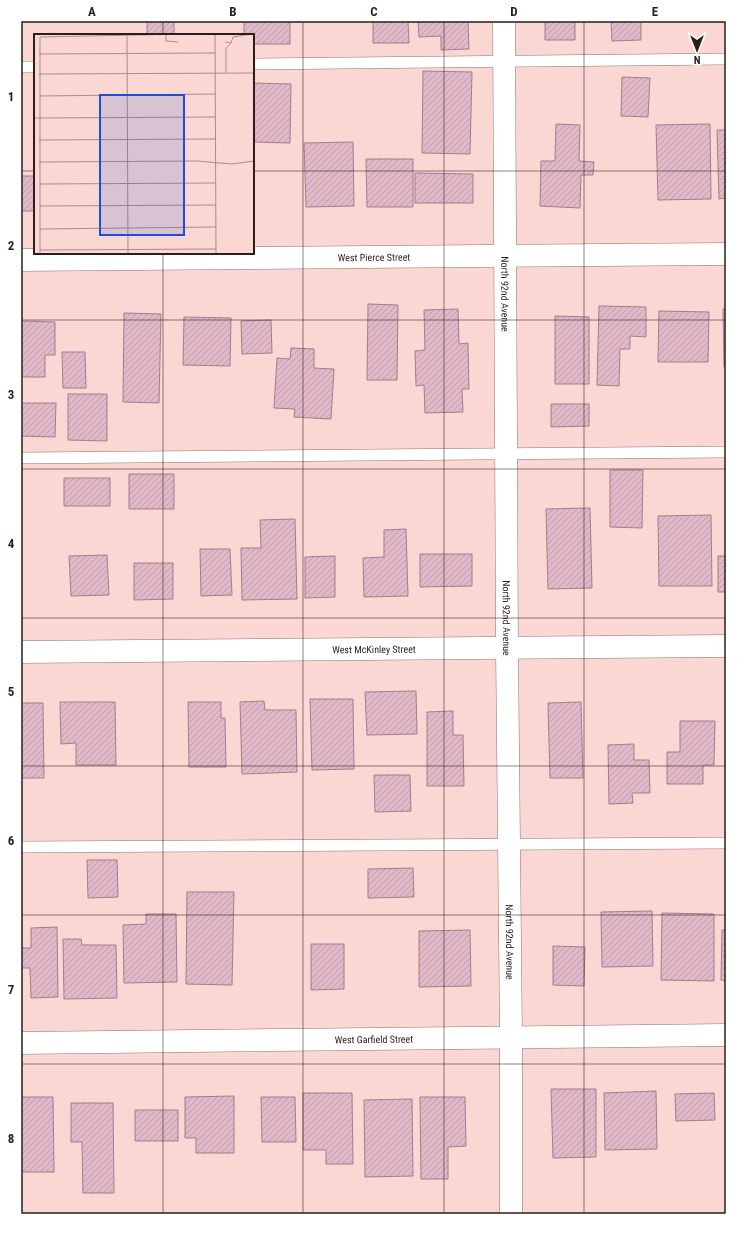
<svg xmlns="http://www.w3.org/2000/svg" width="747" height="1235" viewBox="0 0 747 1235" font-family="'Roboto Condensed',sans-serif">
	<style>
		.building { fill: url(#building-hatch); stroke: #a27d8c }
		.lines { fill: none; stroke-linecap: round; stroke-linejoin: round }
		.service-casing { stroke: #96706b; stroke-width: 12 }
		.minor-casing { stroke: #96706b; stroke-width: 23 }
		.service { stroke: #fff; stroke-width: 11 }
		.minor { stroke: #fff; stroke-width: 22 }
		.grid { fill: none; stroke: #2c1d1b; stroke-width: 1; stroke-opacity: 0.55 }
		.labels { text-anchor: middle; stroke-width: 4; stroke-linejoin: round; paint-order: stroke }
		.street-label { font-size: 10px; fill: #2c1d1b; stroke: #fff }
		.inset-road { fill: none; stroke: #a88d89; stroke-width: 1 }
		.view { fill: #1d4ed8; fill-opacity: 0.15; stroke: #1d4ed8; stroke-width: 2 }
		.inset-edge { fill: none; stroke: #2c1d1b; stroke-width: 2 }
		.neatline { fill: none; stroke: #2c1d1b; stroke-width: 1.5 }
		.grid-label { font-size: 13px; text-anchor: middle; font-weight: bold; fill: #2c1d1b }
	</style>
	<defs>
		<pattern id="building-hatch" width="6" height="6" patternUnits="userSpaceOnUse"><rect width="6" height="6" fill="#e0b8c8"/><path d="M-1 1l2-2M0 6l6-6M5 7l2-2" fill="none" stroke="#c09eab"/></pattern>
	</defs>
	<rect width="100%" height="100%" fill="#fad7d3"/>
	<path class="building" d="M 147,21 L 174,21 L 174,35 L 147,35 Z
		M 244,21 L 290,21 L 290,44 L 253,44 L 253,35 L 244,35 Z
		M 373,21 L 408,21 L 409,43 L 373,43 Z
		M 418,21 L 468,21 L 469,49 L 441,50 L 441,36 L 419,37 Z
		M 545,21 L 575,21 L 575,40 L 545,40 Z
		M 611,21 L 641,21 L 641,40 L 612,41 Z
		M 423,71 L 472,72 L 470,154 L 422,153 Z
		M 622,77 L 650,78 L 648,117 L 621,116 Z
		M 253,83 L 291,84 L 290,143 L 253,142 Z
		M 556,124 L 580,125 L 579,161 L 594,162 L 593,175 L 581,175 L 580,208 L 540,206 L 541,161 L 555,161 Z
		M 710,124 L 711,199 L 658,200 L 656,125 Z
		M 717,130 L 726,130 L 726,198 L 719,199 Z
		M 353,142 L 354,206 L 306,207 L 304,143 Z
		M 366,159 L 413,159 L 413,207 L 367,207 Z
		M 415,173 L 473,174 L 473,203 L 415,203 Z
		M 21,176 L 35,176 L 35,211 L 21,211 Z
		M 368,304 L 398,305 L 397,380 L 367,380 Z
		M 599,306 L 646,307 L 646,337 L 630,336 L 630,349 L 620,349 L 619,386 L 597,385 Z
		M 458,309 L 459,344 L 468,343 L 469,389 L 462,389 L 463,412 L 425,413 L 424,385 L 416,386 L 415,351 L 425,350 L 424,310 Z
		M 723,309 L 726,309 L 726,367 L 724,367 Z
		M 659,311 L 709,312 L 708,362 L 658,362 Z
		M 124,313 L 161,314 L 159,403 L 123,402 Z
		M 555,316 L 589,317 L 589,384 L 555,384 Z
		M 184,317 L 231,318 L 230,366 L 183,365 Z
		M 271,320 L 272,353 L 242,354 L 241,321 Z
		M 21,321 L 55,322 L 55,355 L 45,355 L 45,377 L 21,377 Z
		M 291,348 L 314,349 L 314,368 L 334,369 L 331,419 L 294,417 L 295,409 L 274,408 L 277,358 L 290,359 Z
		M 62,352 L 85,352 L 86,388 L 63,388 Z
		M 68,394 L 107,394 L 107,441 L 68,440 Z
		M 21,403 L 56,403 L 55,437 L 21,436 Z
		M 551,404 L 589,404 L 589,426 L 551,427 Z
		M 610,470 L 643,470 L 642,528 L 610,527 Z
		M 129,474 L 174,474 L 174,509 L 129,509 Z
		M 64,478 L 110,478 L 110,506 L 64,506 Z
		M 590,508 L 592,588 L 548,589 L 546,509 Z
		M 711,515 L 712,586 L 659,586 L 658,516 Z
		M 295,519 L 297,599 L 242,600 L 241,548 L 261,548 L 260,520 Z
		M 406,529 L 408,596 L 364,597 L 363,558 L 384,557 L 384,530 Z
		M 200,549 L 230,549 L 232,595 L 201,596 Z
		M 420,554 L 472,554 L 472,586 L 420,587 Z
		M 107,555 L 109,595 L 71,596 L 69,556 Z
		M 335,556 L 335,597 L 305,598 L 305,557 Z
		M 718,556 L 726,556 L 726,592 L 718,592 Z
		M 134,563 L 173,563 L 173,599 L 134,600 Z
		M 416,691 L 417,734 L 367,735 L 365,692 Z
		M 310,699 L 353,699 L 354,769 L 312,770 Z
		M 264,701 L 265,710 L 296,710 L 297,772 L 242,774 L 240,702 Z
		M 60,702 L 115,702 L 116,765 L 76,765 L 76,743 L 61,744 Z
		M 188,702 L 221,702 L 221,718 L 225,718 L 226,767 L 189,767 Z
		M 581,702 L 583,778 L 550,778 L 548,703 Z
		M 21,703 L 43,703 L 44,778 L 21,778 Z
		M 453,711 L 453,735 L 463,735 L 464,786 L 427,786 L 427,712 Z
		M 680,721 L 715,721 L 714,765 L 703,765 L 703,784 L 667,784 L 667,752 L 680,752 Z
		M 634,744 L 634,760 L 649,760 L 650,793 L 632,793 L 633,803 L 609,804 L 608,745 Z
		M 374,775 L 410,775 L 411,811 L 375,812 Z
		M 87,860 L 117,860 L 118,897 L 88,898 Z
		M 413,868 L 414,897 L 368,898 L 368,869 Z
		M 187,892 L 234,892 L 232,985 L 186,984 Z
		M 652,911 L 653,966 L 602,967 L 601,912 Z
		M 662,913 L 714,914 L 714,981 L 661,980 Z
		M 146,914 L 176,914 L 177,982 L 124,983 L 123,925 L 146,924 Z
		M 57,927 L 58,997 L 31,998 L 30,968 L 21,968 L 21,948 L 31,948 L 31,928 Z
		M 470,930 L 471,986 L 419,987 L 419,931 Z
		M 722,930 L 726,930 L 726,981 L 721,980 Z
		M 63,939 L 81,939 L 82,945 L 116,945 L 117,998 L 64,999 Z
		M 311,944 L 344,944 L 344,989 L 311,990 Z
		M 553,946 L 585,947 L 584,986 L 553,985 Z
		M 551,1089 L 596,1089 L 596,1157 L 553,1158 Z
		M 656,1091 L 657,1149 L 605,1150 L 604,1093 Z
		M 303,1093 L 352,1093 L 353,1164 L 326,1164 L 326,1150 L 303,1150 Z
		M 714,1093 L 715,1120 L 676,1121 L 675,1094 Z
		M 234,1096 L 234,1153 L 196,1153 L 196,1138 L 185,1138 L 185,1097 Z
		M 21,1097 L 53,1097 L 54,1172 L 21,1172 Z
		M 261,1097 L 295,1097 L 296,1142 L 262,1142 Z
		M 420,1097 L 465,1097 L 466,1146 L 448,1147 L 448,1179 L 421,1179 Z
		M 412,1099 L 413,1176 L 365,1177 L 364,1100 Z
		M 71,1103 L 113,1103 L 114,1193 L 83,1193 L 82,1142 L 71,1142 Z
		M 135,1110 L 178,1110 L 178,1141 L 135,1141 Z"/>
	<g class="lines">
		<defs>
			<path id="service" d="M 253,64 L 726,59
				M 21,67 L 35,67
				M 21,458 L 726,452
				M 21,847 L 726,843"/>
			<g id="minor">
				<path id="s1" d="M 504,21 L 507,648 L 511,1037 L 511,1214"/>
				<path id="s2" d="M 21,260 L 726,254"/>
				<path id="s3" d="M 21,652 L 726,646"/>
				<path id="s4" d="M 21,1043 L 726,1035"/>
			</g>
		</defs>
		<use href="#service" class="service-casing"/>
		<use href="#minor" class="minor-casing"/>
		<use href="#service" class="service"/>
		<use href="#minor" class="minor"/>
	</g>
	<path class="grid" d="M 163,21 L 163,35M 303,21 L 303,1214M 444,21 L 444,1214M 584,21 L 584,1214M 21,171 L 35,171M 253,171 L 726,171M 163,253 L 163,1214M 21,320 L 726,320M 21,469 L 726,469M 21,618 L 726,618M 21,766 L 726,766M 21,915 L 726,915M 21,1064 L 726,1064"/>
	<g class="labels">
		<g class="street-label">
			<text dy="4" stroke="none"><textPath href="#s2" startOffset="353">West Pierce Street</textPath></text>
			<text dy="4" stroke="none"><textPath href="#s1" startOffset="273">North 92nd Avenue</textPath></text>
			<text dy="4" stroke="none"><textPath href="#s1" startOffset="597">North 92nd Avenue</textPath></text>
			<text dy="4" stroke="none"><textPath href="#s3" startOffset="353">West McKinley Street</textPath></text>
			<text dy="4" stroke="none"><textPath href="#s1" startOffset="921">North 92nd Avenue</textPath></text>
			<text dy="4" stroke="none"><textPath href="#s4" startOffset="353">West Garfield Street</textPath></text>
		</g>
	</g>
	<g transform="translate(34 34)">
		<rect width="220" height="220" fill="#fad7d3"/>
		<path class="inset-road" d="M 181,0 L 182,220M 132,1 L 132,7 L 144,8M 93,2 L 94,220M 191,8 L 197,9 L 199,3 L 218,0M 5,20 L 181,19M 192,39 L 192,14 L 197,9M 5,40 L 220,39M 5,62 L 181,60M 0,84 L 181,83M 5,106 L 181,105M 5,128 L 163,127 L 198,130 L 220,127M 6,150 L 182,149M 6,172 L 182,171M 6,195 L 182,193M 6,216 L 182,215M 6,220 L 6,3 L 150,0"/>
		<path class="view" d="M 66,61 L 150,61 L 150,201 L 66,201 Z"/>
		<rect width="220" height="220" class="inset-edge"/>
	</g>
	<rect width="747" height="1235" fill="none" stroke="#ffffff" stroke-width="44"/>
	<g transform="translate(697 50) rotate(180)" stroke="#ffffff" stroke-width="3" paint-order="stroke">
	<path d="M0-3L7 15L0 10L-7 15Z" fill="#2c1d1b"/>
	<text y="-6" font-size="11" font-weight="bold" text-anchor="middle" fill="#2c1d1b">N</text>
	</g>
	<rect x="22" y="22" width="703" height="1191" class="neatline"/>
	<g class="grid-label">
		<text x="92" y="16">A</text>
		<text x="233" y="16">B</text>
		<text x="374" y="16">C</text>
		<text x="514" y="16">D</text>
		<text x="655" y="16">E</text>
		<text x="11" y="101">1</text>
		<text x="11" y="250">2</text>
		<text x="11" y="399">3</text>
		<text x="11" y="548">4</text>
		<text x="11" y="696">5</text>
		<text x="11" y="845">6</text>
		<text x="11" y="994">7</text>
		<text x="11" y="1143">8</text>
	</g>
</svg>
